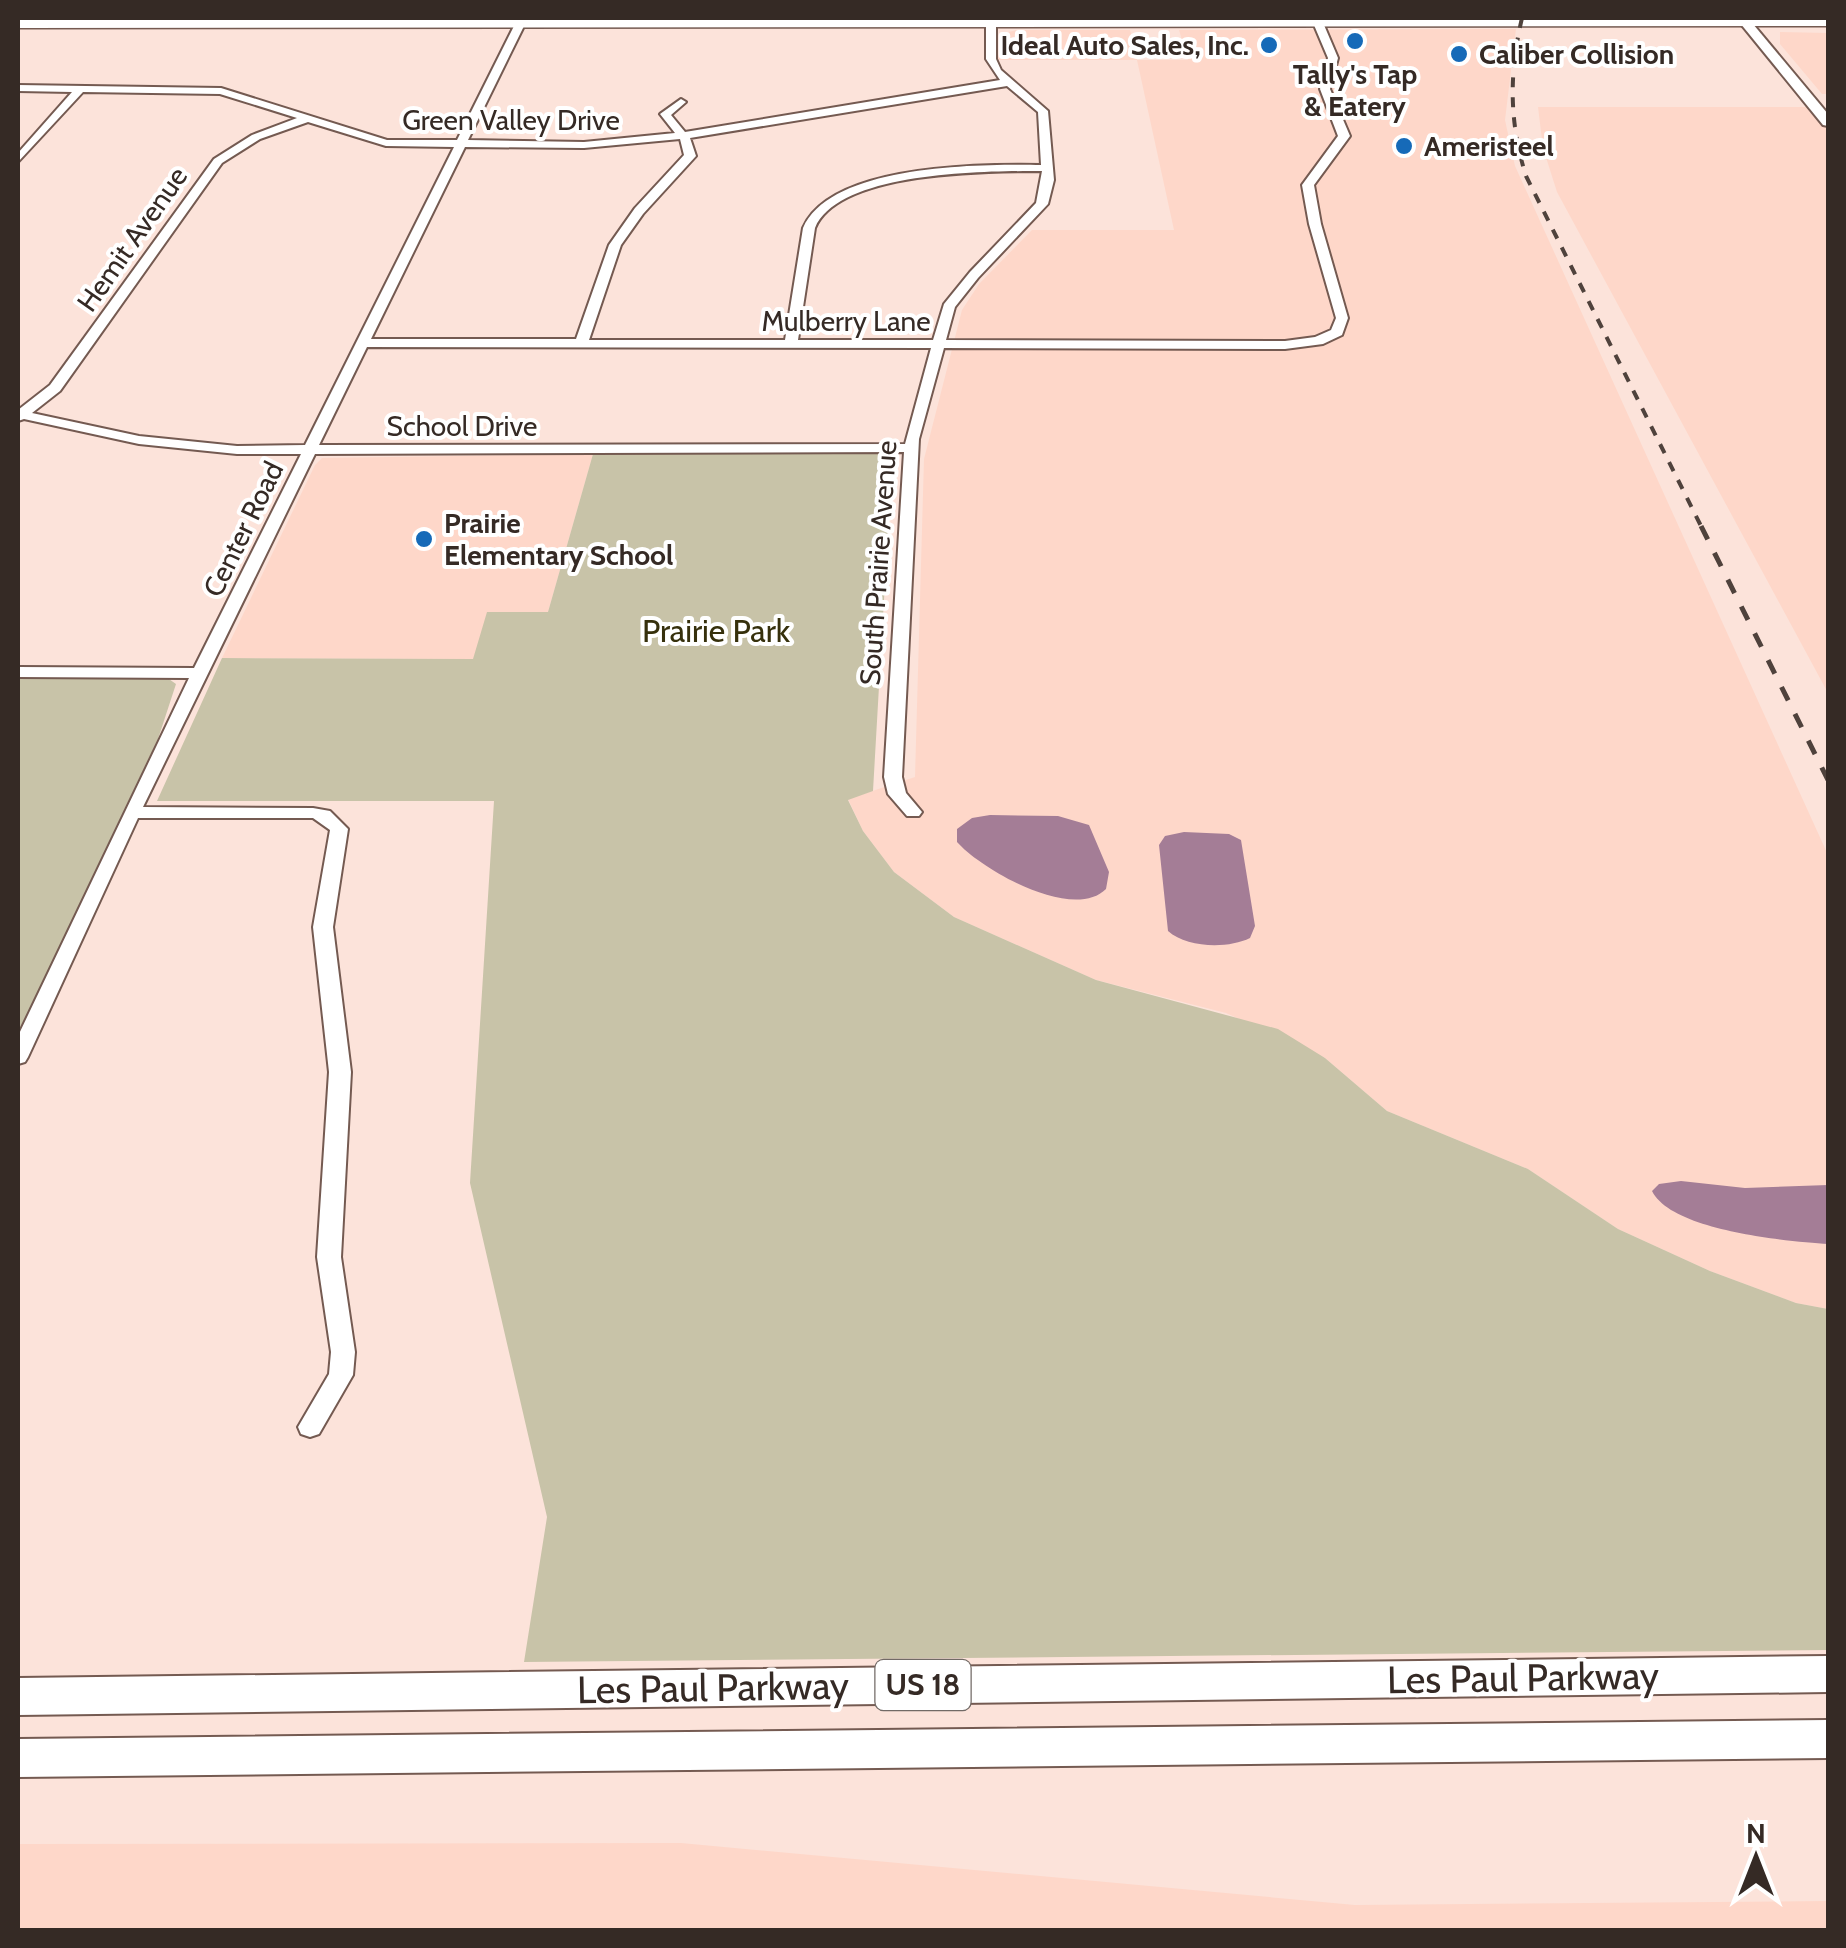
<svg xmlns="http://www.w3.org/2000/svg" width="1846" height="1948" viewBox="0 0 1846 1948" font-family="Cabin,sans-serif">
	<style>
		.built { fill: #fed7c9 }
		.green { fill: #c8c3a8 }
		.water { fill: #a47d96 }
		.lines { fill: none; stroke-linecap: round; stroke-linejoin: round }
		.minor-casing { stroke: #745a51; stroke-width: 4 }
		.tertiary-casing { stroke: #745a51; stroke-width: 4 }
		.secondary-casing { stroke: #745a51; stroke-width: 3 }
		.primary-casing { stroke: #745a51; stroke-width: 4 }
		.minor { fill: #fff; fill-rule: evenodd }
		.tertiary { fill: #fff; fill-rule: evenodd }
		.secondary { fill: #fff; fill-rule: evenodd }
		.primary { fill: #fff; fill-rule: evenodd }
		.rail-far1 { stroke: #4f423c; stroke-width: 4; stroke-dasharray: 10 10; stroke-linecap: butt }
		.rail { stroke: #4f423c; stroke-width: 5; stroke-dasharray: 15 15; stroke-linecap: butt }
		.poi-dot { fill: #166ab8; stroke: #fff; stroke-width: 4 }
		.labels { text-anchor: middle; stroke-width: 8; stroke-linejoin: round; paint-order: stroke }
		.far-poi-label { font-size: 28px; font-weight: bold; fill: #352a25; stroke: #fff; text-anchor: start }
		.far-street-label { font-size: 28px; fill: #352a25; stroke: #fff }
		.shield { fill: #fff; stroke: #726a66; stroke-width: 2.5 }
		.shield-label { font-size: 30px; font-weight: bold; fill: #352a25 }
		.park-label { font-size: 32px; fill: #36300c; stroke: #fff }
		.near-street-label { font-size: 38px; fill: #352a25; stroke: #fff }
	</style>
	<rect width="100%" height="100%" fill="#fce3da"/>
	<path class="built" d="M 212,18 L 976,18 L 665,21 Z
		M 1516,29 L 1505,120 L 1515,166 L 1828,855 L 1828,1309 L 1796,1303 L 1710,1271 L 1618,1229 L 1528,1169 L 1387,1111 L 1325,1058 L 1226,1013 L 1096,980 L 954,917 L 894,872 L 863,831 L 848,799 L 915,777 L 924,459 L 962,310 L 979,284 L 1032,230 L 1174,230 L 1137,60 L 998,60 L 1000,34 L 1017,30 L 1130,30 L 1137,60 L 1188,60 L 1179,30 Z
		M 1780,32 L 1828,33 L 1828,94 L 1822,94 L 1780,44 Z
		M 1538,107 L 1815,107 L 1828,123 L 1828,693 L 1557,192 L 1543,148 Z
		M 593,454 L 548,612 L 474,659 L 222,658 L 315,465 L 322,458 Z
		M 681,1843 L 1355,1905 L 1828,1901 L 1828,1930 L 18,1930 L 18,1844 Z"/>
	<path class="green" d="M 888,453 L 892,460 L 873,791 L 848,800 L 863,831 L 894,872 L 954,917 L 1096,980 L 1278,1029 L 1325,1058 L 1387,1111 L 1528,1169 L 1618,1229 L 1710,1271 L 1796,1303 L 1828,1309 L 1828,1650 L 524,1662 L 547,1517 L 470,1183 L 494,801 L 157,801 L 222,658 L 473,659 L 487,612 L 548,612 L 593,454 Z
		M 18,677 L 166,677 L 176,684 L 158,739 L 18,1034 Z"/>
	<path class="water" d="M 990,815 L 1058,816 L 1089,825 L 1109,872 L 1106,889 C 1073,922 982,870 957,842 L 957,829 L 972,818 Z
		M 1184,832 L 1229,834 L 1241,840 L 1255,926 L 1250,938 C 1228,949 1187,948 1168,931 L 1159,845 L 1165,836 Z
		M 1681,1181 L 1745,1188 L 1828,1185 L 1828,1244 C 1786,1241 1672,1231 1652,1191 L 1659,1184 Z"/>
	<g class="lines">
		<defs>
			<path id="minor" d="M 1319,22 L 1324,25 L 1338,58 L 1330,89 L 1350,136 L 1314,185 L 1321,224 L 1348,318 L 1342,335 L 1323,344 L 1285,349 L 944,348 L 919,439 L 902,777 L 906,793 L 922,812 L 919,816 L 907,816 L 888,794 L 884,777 L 904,452 L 315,454 L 143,807 L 313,808 L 330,811 L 348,829 L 333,927 L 351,1072 L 341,1257 L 355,1352 L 353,1375 L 319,1434 L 310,1437 L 301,1434 L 298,1427 L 329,1374 L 331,1352 L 317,1257 L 329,1072 L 313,927 L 330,830 L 313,818 L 138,818 L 28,1057 L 25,1062 L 18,1064 L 18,1036 L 189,678 L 18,677 L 18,667 L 194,668 L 301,454 L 237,454 L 139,444 L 24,419 L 18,421 L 18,410 L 50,385 L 214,159 L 252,135 L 297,118 L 220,94 L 83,92 L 18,162 L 18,153 L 72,92 L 18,91 L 18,85 L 221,88 L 387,140 L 457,140 L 514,26 L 519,23 L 524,26 L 468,140 L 584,142 L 675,133 L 660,114 L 681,99 L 686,102 L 671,115 L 685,132 L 1000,80 L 986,59 L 986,26 L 991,23 L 996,26 L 996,59 L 1001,70 L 1048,111 L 1054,180 L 1048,204 L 978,278 L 955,307 L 946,340 L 1285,341 L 1315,337 L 1331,330 L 1336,318 L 1309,224 L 1302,185 L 1338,136 L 1320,89 L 1328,58 L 1314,25 ZM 1007,86 L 1038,112 L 1041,165 C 981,164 831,164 803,228 L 785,340 L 589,340 L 621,245 L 643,214 L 696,156 L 690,138 ZM 308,122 L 386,146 L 454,147 L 305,445 L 237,446 L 139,436 L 32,413 L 60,391 L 222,163 L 260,139 ZM 680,139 L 684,155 L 635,208 L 609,245 L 576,339 L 371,339 L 465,147 L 584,148 ZM 1042,171 L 1036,203 L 970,272 L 944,304 L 933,340 L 798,340 L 815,228 C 839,171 988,171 1042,171 ZM 367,347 L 931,348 L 905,444 L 319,445 Z"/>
			<path id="tertiary" d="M 1736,18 L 1748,18 L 1828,114 L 1828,126 L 1823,125 Z"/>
			<path id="secondary" d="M 1828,18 L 1828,26 L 18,28 L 18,20 Z"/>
			<path id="primary" d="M 1828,1656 L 1828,1692 L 18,1715 L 18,1678 Z
				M 1828,1720 L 1828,1758 L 18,1777 L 18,1739 Z"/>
		</defs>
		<use href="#minor" class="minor-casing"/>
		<use href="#tertiary" class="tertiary-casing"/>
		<use href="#secondary" class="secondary-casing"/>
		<use href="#primary" class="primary-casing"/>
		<use href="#minor" class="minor"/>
		<use href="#tertiary" class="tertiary"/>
		<use href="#secondary" class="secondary"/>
		<use href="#primary" class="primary"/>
		<path class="rail-far1" d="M 1522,18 C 1509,73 1509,122 1526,176 L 1702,528"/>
		<path class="rail" d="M 1701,526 L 1828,780"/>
	</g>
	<g class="poi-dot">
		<circle cx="1355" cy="41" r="10"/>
		<circle cx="1269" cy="45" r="10"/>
		<circle cx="1459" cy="54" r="10"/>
		<circle cx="1404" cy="146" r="10"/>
		<circle cx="424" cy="539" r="10"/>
	</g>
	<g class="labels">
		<g class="far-poi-label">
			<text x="1249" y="55" text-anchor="end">Ideal Auto Sales, Inc.</text>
			<text x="1479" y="64">Caliber Collision</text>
			<text x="1355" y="84" text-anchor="middle">Tally's Tap<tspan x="1355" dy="32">&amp; Eatery</tspan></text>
			<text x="1424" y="156">Ameristeel</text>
			<text x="444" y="533">Prairie<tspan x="444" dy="32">Elementary School</tspan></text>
		</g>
		<g class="far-street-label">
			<text x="511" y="130">Green Valley Drive</text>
			<text transform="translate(132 239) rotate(-55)" y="10">Hemit Avenue</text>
			<text x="846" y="331">Mulberry Lane</text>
			<text x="462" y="436">School Drive</text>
			<text transform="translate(243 529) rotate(-64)" y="10">Center Road</text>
			<text transform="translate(878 563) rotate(-86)" y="10">South Prairie Avenue</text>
		</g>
		<rect class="shield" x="875.5" y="1660" width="95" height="50" rx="8"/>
		<g class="shield-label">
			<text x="923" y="1695">US 18</text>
		</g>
		<g class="park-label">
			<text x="716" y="642">Prairie Park</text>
		</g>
		<g class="near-street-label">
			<text transform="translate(1523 1678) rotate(-1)" y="13">Les Paul Parkway</text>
			<text transform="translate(713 1688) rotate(-1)" y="13">Les Paul Parkway</text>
		</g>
	</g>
	<rect width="1846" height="1948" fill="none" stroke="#352a25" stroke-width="40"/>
	<g transform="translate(1756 1858)" stroke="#ffffff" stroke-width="8" paint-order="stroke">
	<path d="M0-8L18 38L0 25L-18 38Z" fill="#352a25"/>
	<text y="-15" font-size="28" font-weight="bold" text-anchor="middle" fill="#352a25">N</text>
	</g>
</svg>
